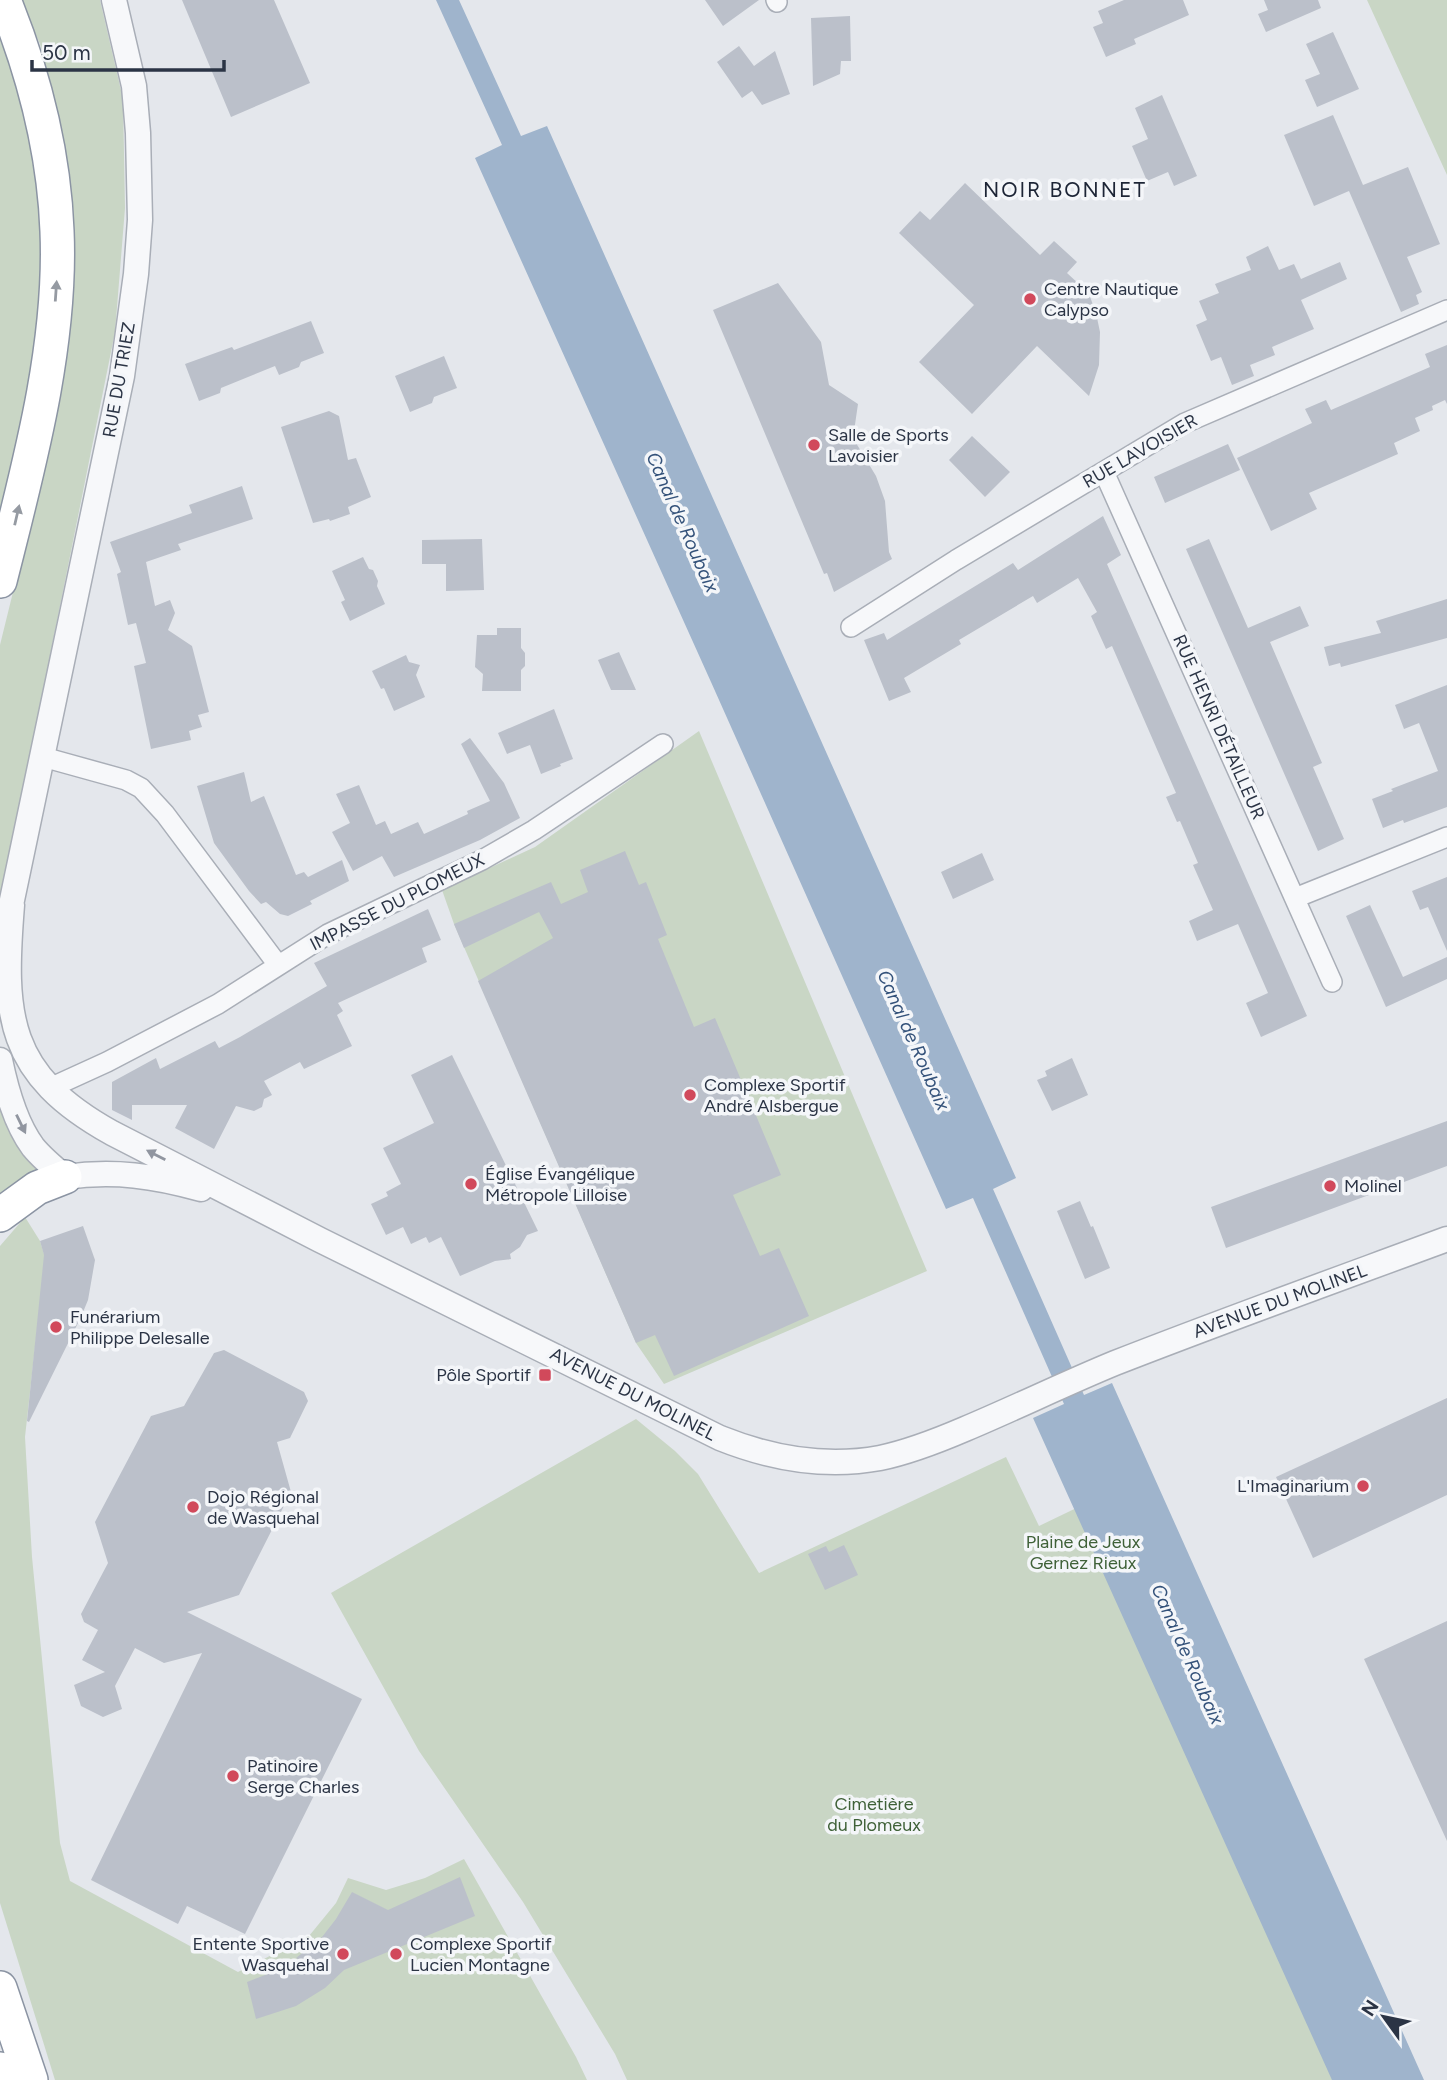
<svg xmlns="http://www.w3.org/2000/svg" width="1447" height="2080" viewBox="0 0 1447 2080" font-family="Figtree,sans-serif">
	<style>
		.green { fill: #c9d6c5 }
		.water { fill: #9fb4cc }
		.building { fill: #bbc0ca }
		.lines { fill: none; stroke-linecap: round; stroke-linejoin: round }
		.minor-casing { stroke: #a9aeb7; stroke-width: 22 }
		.tertiary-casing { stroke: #a9aeb7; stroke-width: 27 }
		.trunk-casing { stroke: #8b94a3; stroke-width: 36 }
		.minor { stroke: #f7f8fa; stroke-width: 19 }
		.tertiary { stroke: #f7f8fa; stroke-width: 24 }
		.trunk { stroke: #fff; stroke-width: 33 }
		.oneway { fill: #959aa2 }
		.oneway2 { fill: #9196a0 }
		.poi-dot { fill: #d1495b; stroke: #f4f6f9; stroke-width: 2.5 }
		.labels { text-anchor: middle; stroke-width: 7; stroke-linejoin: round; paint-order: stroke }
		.poi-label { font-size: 18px; fill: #2b3445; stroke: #f4f6f9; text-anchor: start }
		.street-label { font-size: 18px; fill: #2b3445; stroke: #f4f6f9 }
		.park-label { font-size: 18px; fill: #3f6138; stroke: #f4f6f9 }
		.water-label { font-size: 19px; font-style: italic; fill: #34527a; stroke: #f4f6f9 }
		.quarter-label { font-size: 21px; letter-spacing: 2px; fill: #1d2536; stroke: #f4f6f9 }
	</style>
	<rect width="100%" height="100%" fill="#e4e7ec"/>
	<path class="green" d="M 20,0 L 100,0 L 123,99 L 125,208 L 115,332 L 0,905 L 0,645 L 59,405 L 72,313 L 75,236 L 66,152 L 40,44 Z
		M 1367,0 L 1447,0 L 1447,175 Z
		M 0,23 L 41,171 L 46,267 L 32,391 L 0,527 Z
		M 699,731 L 927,1271 L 664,1384 L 636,1343 L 454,924 L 442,890 L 535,847 Z
		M 0,1101 L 40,1169 L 0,1201 Z
		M 25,1217 L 40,1241 L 45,1257 L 25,1437 L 32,1557 L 60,1843 L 70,1881 L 238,1972 L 309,1936 L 336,1903 L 348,1878 L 386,1890 L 425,1878 L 464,1859 L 576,2057 L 587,2080 L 55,2080 L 0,1903 L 0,1246 Z
		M 636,1419 L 675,1451 L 698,1474 L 759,1573 L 1006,1457 L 1039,1526 L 1093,1500 L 1350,2080 L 627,2080 L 615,2054 L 523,1902 L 419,1751 L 331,1593 Z"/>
	<path class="water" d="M 436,0 L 459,0 L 521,136 L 547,126 L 1016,1178 L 993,1189 L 1084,1395 L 1112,1383 L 1424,2080 L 1332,2080 L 1033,1418 L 1064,1404 L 973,1198 L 946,1209 L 711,682 L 475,158 L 502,145 Z"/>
	<path class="building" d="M 182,0 L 274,0 L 310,83 L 231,117 Z
		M 705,0 L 759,0 L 723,26 Z
		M 1124,0 L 1183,0 L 1189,15 L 1134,39 L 1136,44 L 1106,57 L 1093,27 L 1103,23 L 1098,11 Z
		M 1264,0 L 1318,0 L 1321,8 L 1266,32 L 1258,14 L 1268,10 Z
		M 850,16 L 851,61 L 841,61 L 840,74 L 813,86 L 811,18 Z
		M 1333,32 L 1359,89 L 1317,107 L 1305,80 L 1320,74 L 1306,44 Z
		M 739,46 L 754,66 L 775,51 L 790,94 L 762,105 L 752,91 L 742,98 L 717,62 Z
		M 1162,95 L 1197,176 L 1174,186 L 1168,172 L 1147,181 L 1132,146 L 1148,139 L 1135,108 Z
		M 1333,115 L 1363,185 L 1408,167 L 1440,244 L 1407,257 L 1422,292 L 1416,295 L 1419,304 L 1401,312 L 1349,191 L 1314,206 L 1284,135 Z
		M 965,183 L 1040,255 L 1054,241 L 1077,262 L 1067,273 L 1080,285 L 1086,294 L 1089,294 L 1096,313 L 1100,332 L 1099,365 L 1089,396 L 1037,346 L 972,414 L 919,362 L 974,305 L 899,233 L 920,211 L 930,220 Z
		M 1268,246 L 1279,270 L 1294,264 L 1301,279 L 1340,262 L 1347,279 L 1301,300 L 1314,329 L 1272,347 L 1275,355 L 1250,365 L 1254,376 L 1232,385 L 1221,357 L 1211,361 L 1196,325 L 1207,320 L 1199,301 L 1219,293 L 1215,284 L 1251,270 L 1246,257 Z
		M 778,283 L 821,342 L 829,385 L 858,404 L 853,438 L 876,476 L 885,501 L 889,552 L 892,559 L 834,592 L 827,573 L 824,574 L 713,310 Z
		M 311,321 L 324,353 L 301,362 L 299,367 L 279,375 L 275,366 L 221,388 L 220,393 L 199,401 L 185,364 L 232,347 L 234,350 Z
		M 1447,345 L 1447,404 L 1445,400 L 1432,406 L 1433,410 L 1415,418 L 1420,431 L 1394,443 L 1398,454 L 1309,493 L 1317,509 L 1271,531 L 1237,458 L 1312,423 L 1305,409 L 1326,400 L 1331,410 L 1430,367 L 1425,354 Z
		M 444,356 L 457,388 L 434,397 L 432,403 L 410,412 L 395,376 Z
		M 329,411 L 339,416 L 348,460 L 356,458 L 371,497 L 348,507 L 350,514 L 330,521 L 329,519 L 313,523 L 281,427 Z
		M 972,436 L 1010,472 L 985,497 L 949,460 Z
		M 1228,444 L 1240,470 L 1165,503 L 1154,477 Z
		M 242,486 L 253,519 L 178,544 L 181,550 L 146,562 L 155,606 L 170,600 L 175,613 L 168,630 L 192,646 L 209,712 L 198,715 L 202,727 L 189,731 L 191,740 L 151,749 L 134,666 L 146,663 L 136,623 L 128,625 L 117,574 L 121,572 L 110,542 L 192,513 L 189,505 Z
		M 1103,516 L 1121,555 L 1107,564 L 1307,1016 L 1261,1037 L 1246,1003 L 1268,993 L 1238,924 L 1197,941 L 1189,921 L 1213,910 L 1193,865 L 1198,863 L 1180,821 L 1177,822 L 1166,797 L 1176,793 L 1112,646 L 1106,649 L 1091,616 L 1097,612 L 1078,578 L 1037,603 L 1033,596 L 959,640 L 961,644 L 904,678 L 911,692 L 889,701 L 864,640 L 884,633 L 887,640 L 1013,563 L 1018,570 Z
		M 482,539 L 484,590 L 446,591 L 446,564 L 422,564 L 422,540 Z
		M 1209,539 L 1248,628 L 1300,606 L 1309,626 L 1270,642 L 1322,763 L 1313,767 L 1344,839 L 1318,851 L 1186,549 Z
		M 363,557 L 369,569 L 373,570 L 378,581 L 377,586 L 385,604 L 350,621 L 341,602 L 345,600 L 332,571 Z
		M 1447,599 L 1447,638 L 1341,667 L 1340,663 L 1329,666 L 1324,647 L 1381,633 L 1376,621 Z
		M 497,628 L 521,628 L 521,648 L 525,653 L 525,666 L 521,670 L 521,691 L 482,691 L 483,674 L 475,667 L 477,635 L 497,635 Z
		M 619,652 L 636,690 L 611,690 L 598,660 Z
		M 406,655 L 409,662 L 420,665 L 416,675 L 425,697 L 394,711 L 384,688 L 381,689 L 372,671 Z
		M 1447,685 L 1447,807 L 1404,823 L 1403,820 L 1383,828 L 1372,799 L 1393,791 L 1391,789 L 1438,771 L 1419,723 L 1404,729 L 1395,705 Z
		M 554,709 L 573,759 L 560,764 L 561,766 L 541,774 L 530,745 L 507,754 L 498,733 Z
		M 470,738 L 504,783 L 520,818 L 480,840 L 394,877 L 382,856 L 353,871 L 332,832 L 350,823 L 336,794 L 359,785 L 376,825 L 385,821 L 391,834 L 418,822 L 424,834 L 468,814 L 467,811 L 490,801 L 461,744 Z
		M 244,772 L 251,802 L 264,796 L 296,875 L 304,872 L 308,877 L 342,860 L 349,881 L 310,901 L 312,904 L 288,916 L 280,914 L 266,902 L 261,904 L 249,891 L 214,843 L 197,786 Z
		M 625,851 L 639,885 L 646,882 L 667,935 L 658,939 L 694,1027 L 715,1018 L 781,1175 L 733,1195 L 760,1256 L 779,1248 L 809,1316 L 674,1376 L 655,1335 L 636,1343 L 478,981 L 553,938 L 539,912 L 464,948 L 454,924 L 551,882 L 561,904 L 588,892 L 580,870 Z
		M 982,853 L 994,880 L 953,899 L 941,872 Z
		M 1447,877 L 1447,951 L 1428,907 L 1420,910 L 1412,891 Z
		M 1370,905 L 1403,977 L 1447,957 L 1447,979 L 1386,1007 L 1346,916 Z
		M 428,909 L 441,940 L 422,948 L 427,962 L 338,1003 L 343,1011 L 337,1015 L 352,1046 L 304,1069 L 300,1062 L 264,1081 L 272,1095 L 264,1099 L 262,1107 L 254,1111 L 236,1106 L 214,1149 L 175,1128 L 187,1105 L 132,1105 L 132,1120 L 112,1110 L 112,1082 L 156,1058 L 160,1069 L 215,1041 L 219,1048 L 240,1037 L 327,986 L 314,963 Z
		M 452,1055 L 538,1231 L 527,1235 L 520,1247 L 510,1254 L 511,1259 L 495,1261 L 460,1276 L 441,1237 L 429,1243 L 426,1237 L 411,1244 L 403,1227 L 386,1235 L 371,1204 L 388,1196 L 386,1192 L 401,1184 L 383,1148 L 434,1123 L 411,1075 Z
		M 1072,1058 L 1088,1095 L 1052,1111 L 1037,1080 L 1047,1076 L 1045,1071 Z
		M 1447,1121 L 1447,1166 L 1226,1248 L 1211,1207 Z
		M 1080,1201 L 1091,1227 L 1093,1226 L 1110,1268 L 1085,1279 L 1057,1211 Z
		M 83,1226 L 95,1260 L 88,1300 L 81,1317 L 29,1422 L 27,1421 L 44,1255 L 40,1241 Z
		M 224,1350 L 304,1392 L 308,1401 L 290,1438 L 277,1442 L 291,1492 L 239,1595 L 187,1612 L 362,1699 L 245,1934 L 187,1906 L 178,1924 L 91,1880 L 202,1653 L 164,1663 L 135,1648 L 115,1686 L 122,1709 L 103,1717 L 81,1706 L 74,1685 L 105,1672 L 82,1660 L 98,1630 L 84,1622 L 81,1614 L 108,1563 L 95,1522 L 151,1416 L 184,1406 L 214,1353 Z
		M 1447,1398 L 1447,1495 L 1313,1558 L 1276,1477 Z
		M 844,1545 L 858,1575 L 825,1590 L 808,1554 L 826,1546 L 829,1552 Z
		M 1447,1621 L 1447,1841 L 1364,1659 Z
		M 460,1877 L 475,1916 L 344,1970 L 325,1988 L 296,2006 L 256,2019 L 247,1982 L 302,1961 L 296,1958 L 322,1937 L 336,1919 L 352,1892 L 388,1910 Z"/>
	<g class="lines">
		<defs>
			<path id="minor" d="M 776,0 L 777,2
				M 1104,472 L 1332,982
				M 851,627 L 956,560 L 1185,423 L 1447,310
				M 43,757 L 126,780 L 141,788 L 165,814 L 278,965
				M 1295,898 L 1447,837
				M 50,1088 L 107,1062 L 218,1004 L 328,934 L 482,860 L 534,830 L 663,744"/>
			<path id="tertiary" d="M 12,905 C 3,1016 6,1074 112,1133 L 320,1240 L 720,1438 C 770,1458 826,1468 880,1458 C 909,1452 937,1441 965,1429 C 1015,1408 1064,1384 1115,1363 C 1225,1320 1336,1280 1447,1239
				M 8,919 L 122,376 L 136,274 L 140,220 L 138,133 L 134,86 L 114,0
				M 0,1060 C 6,1089 15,1123 33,1147 C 42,1158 54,1168 65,1177 C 114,1170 155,1176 201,1189"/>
			<path id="trunk" d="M 0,581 C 28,469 62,347 57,231 C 54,152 34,74 4,0
				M 0,1215 L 37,1188 L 65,1177
				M 0,1988 L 31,2080
				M 0,2069 L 4,2080"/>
		</defs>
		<use href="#minor" class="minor-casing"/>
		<use href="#tertiary" class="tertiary-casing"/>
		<use href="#trunk" class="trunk-casing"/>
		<use href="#minor" class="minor"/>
		<use href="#tertiary" class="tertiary"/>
		<use href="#trunk" class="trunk"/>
	</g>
	<defs><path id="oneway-solid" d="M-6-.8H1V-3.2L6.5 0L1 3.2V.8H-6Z" transform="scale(1.75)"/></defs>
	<g class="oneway">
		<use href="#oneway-solid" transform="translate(56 291) rotate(-86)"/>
		<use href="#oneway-solid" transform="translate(17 515) rotate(-77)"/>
	</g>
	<g class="oneway2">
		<use href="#oneway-solid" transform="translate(21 1124) rotate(64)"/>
		<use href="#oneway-solid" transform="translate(156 1155) rotate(-153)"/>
	</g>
	<g class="poi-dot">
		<circle cx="1030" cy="299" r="7"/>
		<circle cx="814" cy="445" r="7"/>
		<circle cx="690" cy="1095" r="7"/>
		<circle cx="471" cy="1184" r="7"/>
		<circle cx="1330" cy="1186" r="7"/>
		<circle cx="56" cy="1327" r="7"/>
		<rect x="538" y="1368" width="14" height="14" rx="3.5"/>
		<circle cx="1363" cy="1486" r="7"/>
		<circle cx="193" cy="1507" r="7"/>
		<circle cx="233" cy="1776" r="7"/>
		<circle cx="343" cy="1954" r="7"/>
		<circle cx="396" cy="1954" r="7"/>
	</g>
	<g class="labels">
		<g class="poi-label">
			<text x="1044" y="295">Centre Nautique<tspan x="1044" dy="21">Calypso</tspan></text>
			<text x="828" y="441">Salle de Sports<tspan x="828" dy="21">Lavoisier</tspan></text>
			<text x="704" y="1091">Complexe Sportif<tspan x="704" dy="21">André Alsbergue</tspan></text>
			<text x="485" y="1180">Église Évangélique<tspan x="485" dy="21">Métropole Lilloise</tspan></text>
			<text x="1344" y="1192">Molinel</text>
			<text x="70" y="1323">Funérarium<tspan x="70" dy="21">Philippe Delesalle</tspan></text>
			<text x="531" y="1381" text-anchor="end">Pôle Sportif</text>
			<text x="1349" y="1492" text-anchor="end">L'Imaginarium</text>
			<text x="207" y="1503">Dojo Régional<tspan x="207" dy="21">de Wasquehal</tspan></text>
			<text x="247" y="1772">Patinoire<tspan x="247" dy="21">Serge Charles</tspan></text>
			<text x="329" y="1950" text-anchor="end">Entente Sportive<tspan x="329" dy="21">Wasquehal</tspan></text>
			<text x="410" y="1950">Complexe Sportif<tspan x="410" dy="21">Lucien Montagne</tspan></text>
		</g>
		<g class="street-label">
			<text transform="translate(119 380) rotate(-80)" y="6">RUE DU TRIEZ</text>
			<text transform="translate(1140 451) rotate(-30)" y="6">RUE LAVOISIER</text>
			<text transform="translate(1219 727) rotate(66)" y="6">RUE HENRI DÉTAILLEUR</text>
			<text transform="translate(397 902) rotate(-27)" y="6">IMPASSE DU PLOMEUX</text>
			<text transform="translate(1280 1301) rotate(-20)" y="6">AVENUE DU MOLINEL</text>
			<text transform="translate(633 1394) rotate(27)" y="6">AVENUE DU MOLINEL</text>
		</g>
		<g class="park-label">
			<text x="1083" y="1548">Plaine de Jeux<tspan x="1083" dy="21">Gernez Rieux</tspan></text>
			<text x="874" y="1810">Cimetière<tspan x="874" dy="21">du Plomeux</tspan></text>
		</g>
		<g class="water-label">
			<text transform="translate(683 522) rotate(66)" y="7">Canal de Roubaix</text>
			<text transform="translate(914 1040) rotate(66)" y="7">Canal de Roubaix</text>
			<text transform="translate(1188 1654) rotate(66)" y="7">Canal de Roubaix</text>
		</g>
		<g class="quarter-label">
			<text x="1065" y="197">NOIR BONNET</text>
		</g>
	</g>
	<g transform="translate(1384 2017) rotate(303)" stroke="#f4f6f9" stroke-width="5" paint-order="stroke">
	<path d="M0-5L12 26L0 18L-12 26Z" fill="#2b3445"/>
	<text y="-10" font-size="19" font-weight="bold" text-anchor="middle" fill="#2b3445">N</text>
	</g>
	<path d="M32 60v10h192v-10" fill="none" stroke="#2b3445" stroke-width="3.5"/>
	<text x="42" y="60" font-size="21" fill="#2b3445" stroke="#f4f6f9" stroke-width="5" paint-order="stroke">50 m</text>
</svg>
